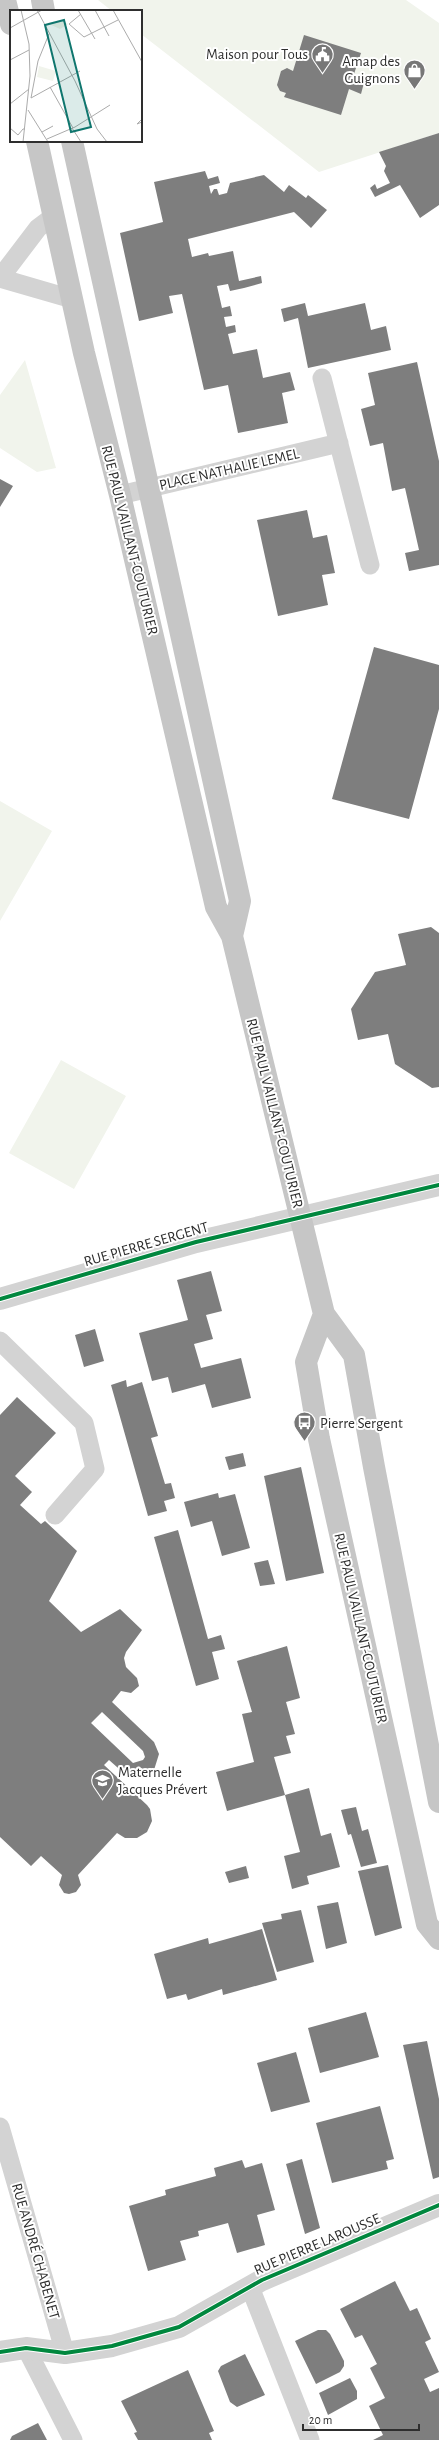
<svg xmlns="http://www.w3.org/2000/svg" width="439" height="2440" viewBox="0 0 439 2440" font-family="'Alegreya Sans',sans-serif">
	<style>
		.green { fill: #f1f4ec }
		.building { fill: #7e7e7e; fill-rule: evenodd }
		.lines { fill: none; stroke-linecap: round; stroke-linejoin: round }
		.service { stroke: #d3d3d3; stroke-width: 19 }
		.minor { stroke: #d3d3d3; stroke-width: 22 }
		.primary { stroke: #c6c6c6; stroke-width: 22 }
		.cycleway-casing { stroke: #fff; stroke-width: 6 }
		.cycleway { stroke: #00873e; stroke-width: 4 }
		.labels { text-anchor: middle; stroke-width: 4; stroke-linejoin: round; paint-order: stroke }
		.poi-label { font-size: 15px; fill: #2e2e2e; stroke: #fff; text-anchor: end }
		.street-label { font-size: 15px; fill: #2e2e2e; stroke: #fff }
		.inset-road { fill: none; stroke: #ababab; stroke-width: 1 }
		.view { fill: #0f766e; fill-opacity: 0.15; stroke: #0f766e; stroke-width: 2 }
		.inset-edge { fill: none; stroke: #2e2e2e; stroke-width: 2 }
	</style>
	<rect width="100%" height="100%" fill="#fff"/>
	<path class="green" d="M 98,0 L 406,0 L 439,23 L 439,133 L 319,172 L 141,34 L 141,11 L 112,11 Z
		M 25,360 L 56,468 L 37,472 L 0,448 L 0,395 Z
		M 0,801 L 52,831 L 0,921 Z
		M 61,1060 L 126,1096 L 74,1189 L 9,1153 Z"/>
	<path class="building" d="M 304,35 L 361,53 L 353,77 L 365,79 L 361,94 L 349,89 L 341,115 L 284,97 L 286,93 L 280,91 L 277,85 L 281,71 L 287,68 L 293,71 Z
		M 439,133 L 439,205 L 420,218 L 400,185 L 375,197 L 370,188 L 375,184 L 377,189 L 390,183 L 384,171 L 386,166 L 379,152 Z
		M 205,171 L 208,179 L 218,176 L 220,183 L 209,186 L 211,194 L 214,189 L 217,189 L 219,195 L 227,193 L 230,183 L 264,175 L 284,192 L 289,185 L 306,198 L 308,195 L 327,210 L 311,228 L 294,212 L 188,239 L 192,257 L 208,253 L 209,256 L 233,251 L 239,281 L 261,276 L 262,283 L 244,288 L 230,291 L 228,284 L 217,286 L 222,308 L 230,306 L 232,316 L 224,317 L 226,327 L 235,325 L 236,332 L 228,334 L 233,354 L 257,349 L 263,378 L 290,372 L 295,390 L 282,393 L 288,423 L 238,433 L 228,385 L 204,390 L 182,294 L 169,296 L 173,313 L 139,321 L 120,233 L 163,222 L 154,182 Z
		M 305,303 L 308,316 L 365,303 L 371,330 L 386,326 L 391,350 L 308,368 L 298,318 L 284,322 L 281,309 Z
		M 417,362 L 439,461 L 439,565 L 409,571 L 405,553 L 419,550 L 405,488 L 392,491 L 383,443 L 370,446 L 361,409 L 375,405 L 368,373 Z
		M 0,479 L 13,486 L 0,507 Z
		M 307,510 L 313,538 L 327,535 L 335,573 L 322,575 L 328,605 L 278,616 L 257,520 Z
		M 374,647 L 439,665 L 439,709 L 409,819 L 332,799 Z
		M 431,927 L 439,933 L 439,1087 L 432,1088 L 395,1064 L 388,1034 L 358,1040 L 351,1009 L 375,972 L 406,965 L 398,934 Z
		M 211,1271 L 222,1311 L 206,1315 L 213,1339 L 194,1344 L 201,1368 L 241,1358 L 251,1398 L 212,1408 L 205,1384 L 172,1393 L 168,1377 L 152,1381 L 139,1333 L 188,1320 L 177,1280 Z
		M 95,1329 L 104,1361 L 84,1367 L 75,1335 Z
		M 126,1380 L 127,1387 L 142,1382 L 158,1436 L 151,1438 L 165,1484 L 171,1483 L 175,1498 L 164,1501 L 167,1511 L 148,1516 L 111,1385 Z
		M 17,1397 L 56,1433 L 15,1476 L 32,1492 L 20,1505 L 41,1524 L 45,1521 L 77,1551 L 49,1601 L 81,1632 L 120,1609 L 142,1630 L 126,1652 L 124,1658 L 126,1667 L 137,1678 L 139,1686 L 131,1693 L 121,1691 L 112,1702 L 154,1742 L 159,1754 L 154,1770 L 139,1777 L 126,1775 L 109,1760 L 104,1765 L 147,1805 L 150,1809 L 152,1821 L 147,1832 L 137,1838 L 125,1838 L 117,1833 L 78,1875 L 81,1885 L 76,1892 L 69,1894 L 64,1893 L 59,1885 L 62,1875 L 41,1856 L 31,1866 L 0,1837 L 0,1415 ZM 102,1712 L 143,1751 L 145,1757 L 143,1760 L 133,1763 L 91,1723 Z
		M 243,1453 L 246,1466 L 229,1470 L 225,1457 Z
		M 301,1467 L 324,1573 L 286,1581 L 264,1476 Z
		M 218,1493 L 219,1498 L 235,1494 L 250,1548 L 222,1556 L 212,1521 L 191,1527 L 184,1502 Z
		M 178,1530 L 208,1639 L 221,1635 L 225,1649 L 212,1652 L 219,1679 L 196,1686 L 154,1537 Z
		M 268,1560 L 275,1584 L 260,1586 L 254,1563 Z
		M 287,1646 L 300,1698 L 286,1702 L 295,1734 L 286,1736 L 291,1753 L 274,1757 L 285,1795 L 227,1811 L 216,1772 L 254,1762 L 242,1714 L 252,1712 L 237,1661 Z
		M 309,1788 L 321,1836 L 331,1833 L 340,1867 L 307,1876 L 309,1884 L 292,1889 L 284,1856 L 300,1852 L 285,1795 Z
		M 356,1807 L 362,1831 L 368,1829 L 377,1863 L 361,1867 L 351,1834 L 348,1835 L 341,1810 Z
		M 388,1865 L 402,1928 L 375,1936 L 358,1871 Z
		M 246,1866 L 249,1878 L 229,1883 L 225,1872 Z
		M 338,1902 L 347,1943 L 326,1949 L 317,1906 Z
		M 301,1910 L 314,1962 L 277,1972 L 262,1923 L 282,1919 L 281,1914 Z
		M 262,1929 L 277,1980 L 223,1995 L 222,1989 L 188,2000 L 186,1994 L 167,1999 L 154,1954 L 208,1938 L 209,1944 Z
		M 366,2012 L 379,2057 L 320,2073 L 308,2028 Z
		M 427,2041 L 439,2099 L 439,2177 L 433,2179 L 403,2045 Z
		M 296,2052 L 310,2102 L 271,2112 L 257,2063 Z
		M 380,2106 L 394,2159 L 386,2161 L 388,2169 L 332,2183 L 316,2123 Z
		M 302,2159 L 320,2228 L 305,2234 L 286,2164 Z
		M 242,2160 L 245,2168 L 262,2163 L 275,2210 L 257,2215 L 265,2245 L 237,2253 L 228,2223 L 198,2231 L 199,2236 L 180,2241 L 186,2260 L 148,2271 L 129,2206 L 166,2195 L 165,2190 L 216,2176 L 214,2168 Z
		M 395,2281 L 410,2311 L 417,2308 L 431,2339 L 425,2342 L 439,2372 L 424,2379 L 430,2392 L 439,2388 L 439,2440 L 373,2440 L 383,2435 L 369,2406 L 385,2398 L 370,2368 L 377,2364 L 362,2335 L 355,2338 L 340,2309 Z
		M 318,2330 L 326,2330 L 330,2334 L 344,2361 L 344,2366 L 340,2372 L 316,2384 L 295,2341 Z
		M 245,2354 L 265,2395 L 237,2407 L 230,2402 L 218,2371 L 221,2366 Z
		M 188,2370 L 214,2431 L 209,2433 L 212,2440 L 138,2440 L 134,2433 L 137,2432 L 121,2401 Z
		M 350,2378 L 357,2391 L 357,2399 L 328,2415 L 319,2393 Z
		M 38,2423 L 47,2440 L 10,2440 L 12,2436 Z"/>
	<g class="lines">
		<path class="service" d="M 0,278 L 38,228 L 54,216
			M 0,278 L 72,299
			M 322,378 L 370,565
			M 120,495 L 339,443
			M 0,1341 L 84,1423 L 95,1469 L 55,1515
			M 0,2127 L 65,2353
			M 250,2287 L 310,2440
			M 26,2348 L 73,2440"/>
		<path class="minor" d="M 0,1299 L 196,1242 L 439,1185
			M 0,2352 L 26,2348 L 65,2353 L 112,2346 L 179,2327 L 262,2280 L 439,2205"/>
		<path class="primary" d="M 5,0 L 11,24
			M 42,0 L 44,11
			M 37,141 L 84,353 L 120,495 L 216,907 L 232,936 L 324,1314 L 354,1355 L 374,1467 L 439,1802
			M 72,141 L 240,901 L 232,936
			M 324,1314 L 306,1362 L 319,1439 L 427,1924 L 439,1939"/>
		<defs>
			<path id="cycleway" d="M 0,1299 L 196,1242 L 439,1185
				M 0,2352 L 26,2348 L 65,2353 L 112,2346 L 179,2327 L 262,2280 L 439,2205"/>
		</defs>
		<use href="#cycleway" class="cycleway-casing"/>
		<use href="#cycleway" class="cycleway"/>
	</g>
	<defs>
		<symbol id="civic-pin" viewBox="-11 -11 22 30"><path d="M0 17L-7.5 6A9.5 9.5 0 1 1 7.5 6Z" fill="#777" stroke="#fff"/><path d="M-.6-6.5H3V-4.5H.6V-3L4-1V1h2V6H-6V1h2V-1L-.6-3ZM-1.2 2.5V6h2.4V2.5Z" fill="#fff"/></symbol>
		<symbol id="shop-pin" viewBox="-11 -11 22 30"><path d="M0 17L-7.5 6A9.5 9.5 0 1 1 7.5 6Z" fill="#777" stroke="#fff"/><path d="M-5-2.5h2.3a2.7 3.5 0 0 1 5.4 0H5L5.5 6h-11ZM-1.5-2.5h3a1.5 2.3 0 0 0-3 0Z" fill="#fff"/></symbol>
		<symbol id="bus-pin" viewBox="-11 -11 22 30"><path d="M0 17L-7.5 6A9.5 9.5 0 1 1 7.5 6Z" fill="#777" stroke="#fff"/><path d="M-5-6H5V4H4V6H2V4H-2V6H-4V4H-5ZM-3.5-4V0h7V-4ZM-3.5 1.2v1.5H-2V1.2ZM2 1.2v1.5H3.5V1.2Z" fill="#fff"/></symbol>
		<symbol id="school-pin" viewBox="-11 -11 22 30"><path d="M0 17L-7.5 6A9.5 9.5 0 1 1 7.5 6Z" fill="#777" stroke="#fff"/><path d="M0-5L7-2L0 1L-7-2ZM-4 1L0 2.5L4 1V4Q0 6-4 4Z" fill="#fff"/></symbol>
	</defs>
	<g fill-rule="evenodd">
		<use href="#civic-pin" x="310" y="42" width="25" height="34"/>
		<use href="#shop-pin" x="402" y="58" width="25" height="34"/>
		<use href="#bus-pin" x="292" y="1410" width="25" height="34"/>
		<use href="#school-pin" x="90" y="1768" width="25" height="34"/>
	</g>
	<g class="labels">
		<g class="poi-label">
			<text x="308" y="59">Maison pour Tous</text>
			<text x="400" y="66">Amap des<tspan x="400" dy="17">Guignons</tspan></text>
			<text x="320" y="1428" text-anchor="start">Pierre Sergent</text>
			<text x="118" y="1777" text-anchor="start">Maternelle<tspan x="118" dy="17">Jacques Prévert</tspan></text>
		</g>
		<g class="street-label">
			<text transform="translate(229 469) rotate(-13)" y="5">PLACE NATHALIE LEMEL</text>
			<text transform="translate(130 540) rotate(76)" y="5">RUE PAUL VAILLANT-COUTURIER</text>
			<text transform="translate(275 1113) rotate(76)" y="5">RUE PAUL VAILLANT-COUTURIER</text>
			<text transform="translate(146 1244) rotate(-16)" y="5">RUE PIERRE SERGENT</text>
			<text transform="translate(361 1628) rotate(77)" y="5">RUE PAUL VAILLANT-COUTURIER</text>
			<text transform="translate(317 2244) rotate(-23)" y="5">RUE PIERRE LAROUSSE</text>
			<text transform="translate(36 2251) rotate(74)" y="5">RUE ANDRÉ CHABENET</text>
		</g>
	</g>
	<g transform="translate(10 10)">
		<rect width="132" height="132" fill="#fff"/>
		<path d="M 52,10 L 58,14 L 50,19 L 37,13 ZM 29,56 L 46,61 L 43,71 L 27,67 Z" fill="#f1f4ec"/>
		<path class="inset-road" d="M 11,0 L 19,34 L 20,66 L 13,132M 27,0 L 65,71 L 87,119 L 97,132M 68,0 L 85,29M 85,0 L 99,26M 103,0 L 132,52M 71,4 L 59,14 L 74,27 L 108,10M 0,18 L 32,0M 0,50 L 19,40M 40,77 L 63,118M 21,88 L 28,51 L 39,24M 21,88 L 70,61M 0,94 L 19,79M 18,100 L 38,132M 132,109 L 127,114 L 132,112M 0,118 L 8,125 L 13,119 L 15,119M 62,118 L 71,132M 32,122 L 43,116M 37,129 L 65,117 L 100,95"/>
		<path class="view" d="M 54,10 L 81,117 L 61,122 L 35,15 Z"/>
		<rect width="132" height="132" class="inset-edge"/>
	</g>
	<path d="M303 2424v6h116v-6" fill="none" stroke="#2e2e2e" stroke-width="2"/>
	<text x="309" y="2424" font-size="12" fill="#2e2e2e" stroke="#ffffff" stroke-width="3" paint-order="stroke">20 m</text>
</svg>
